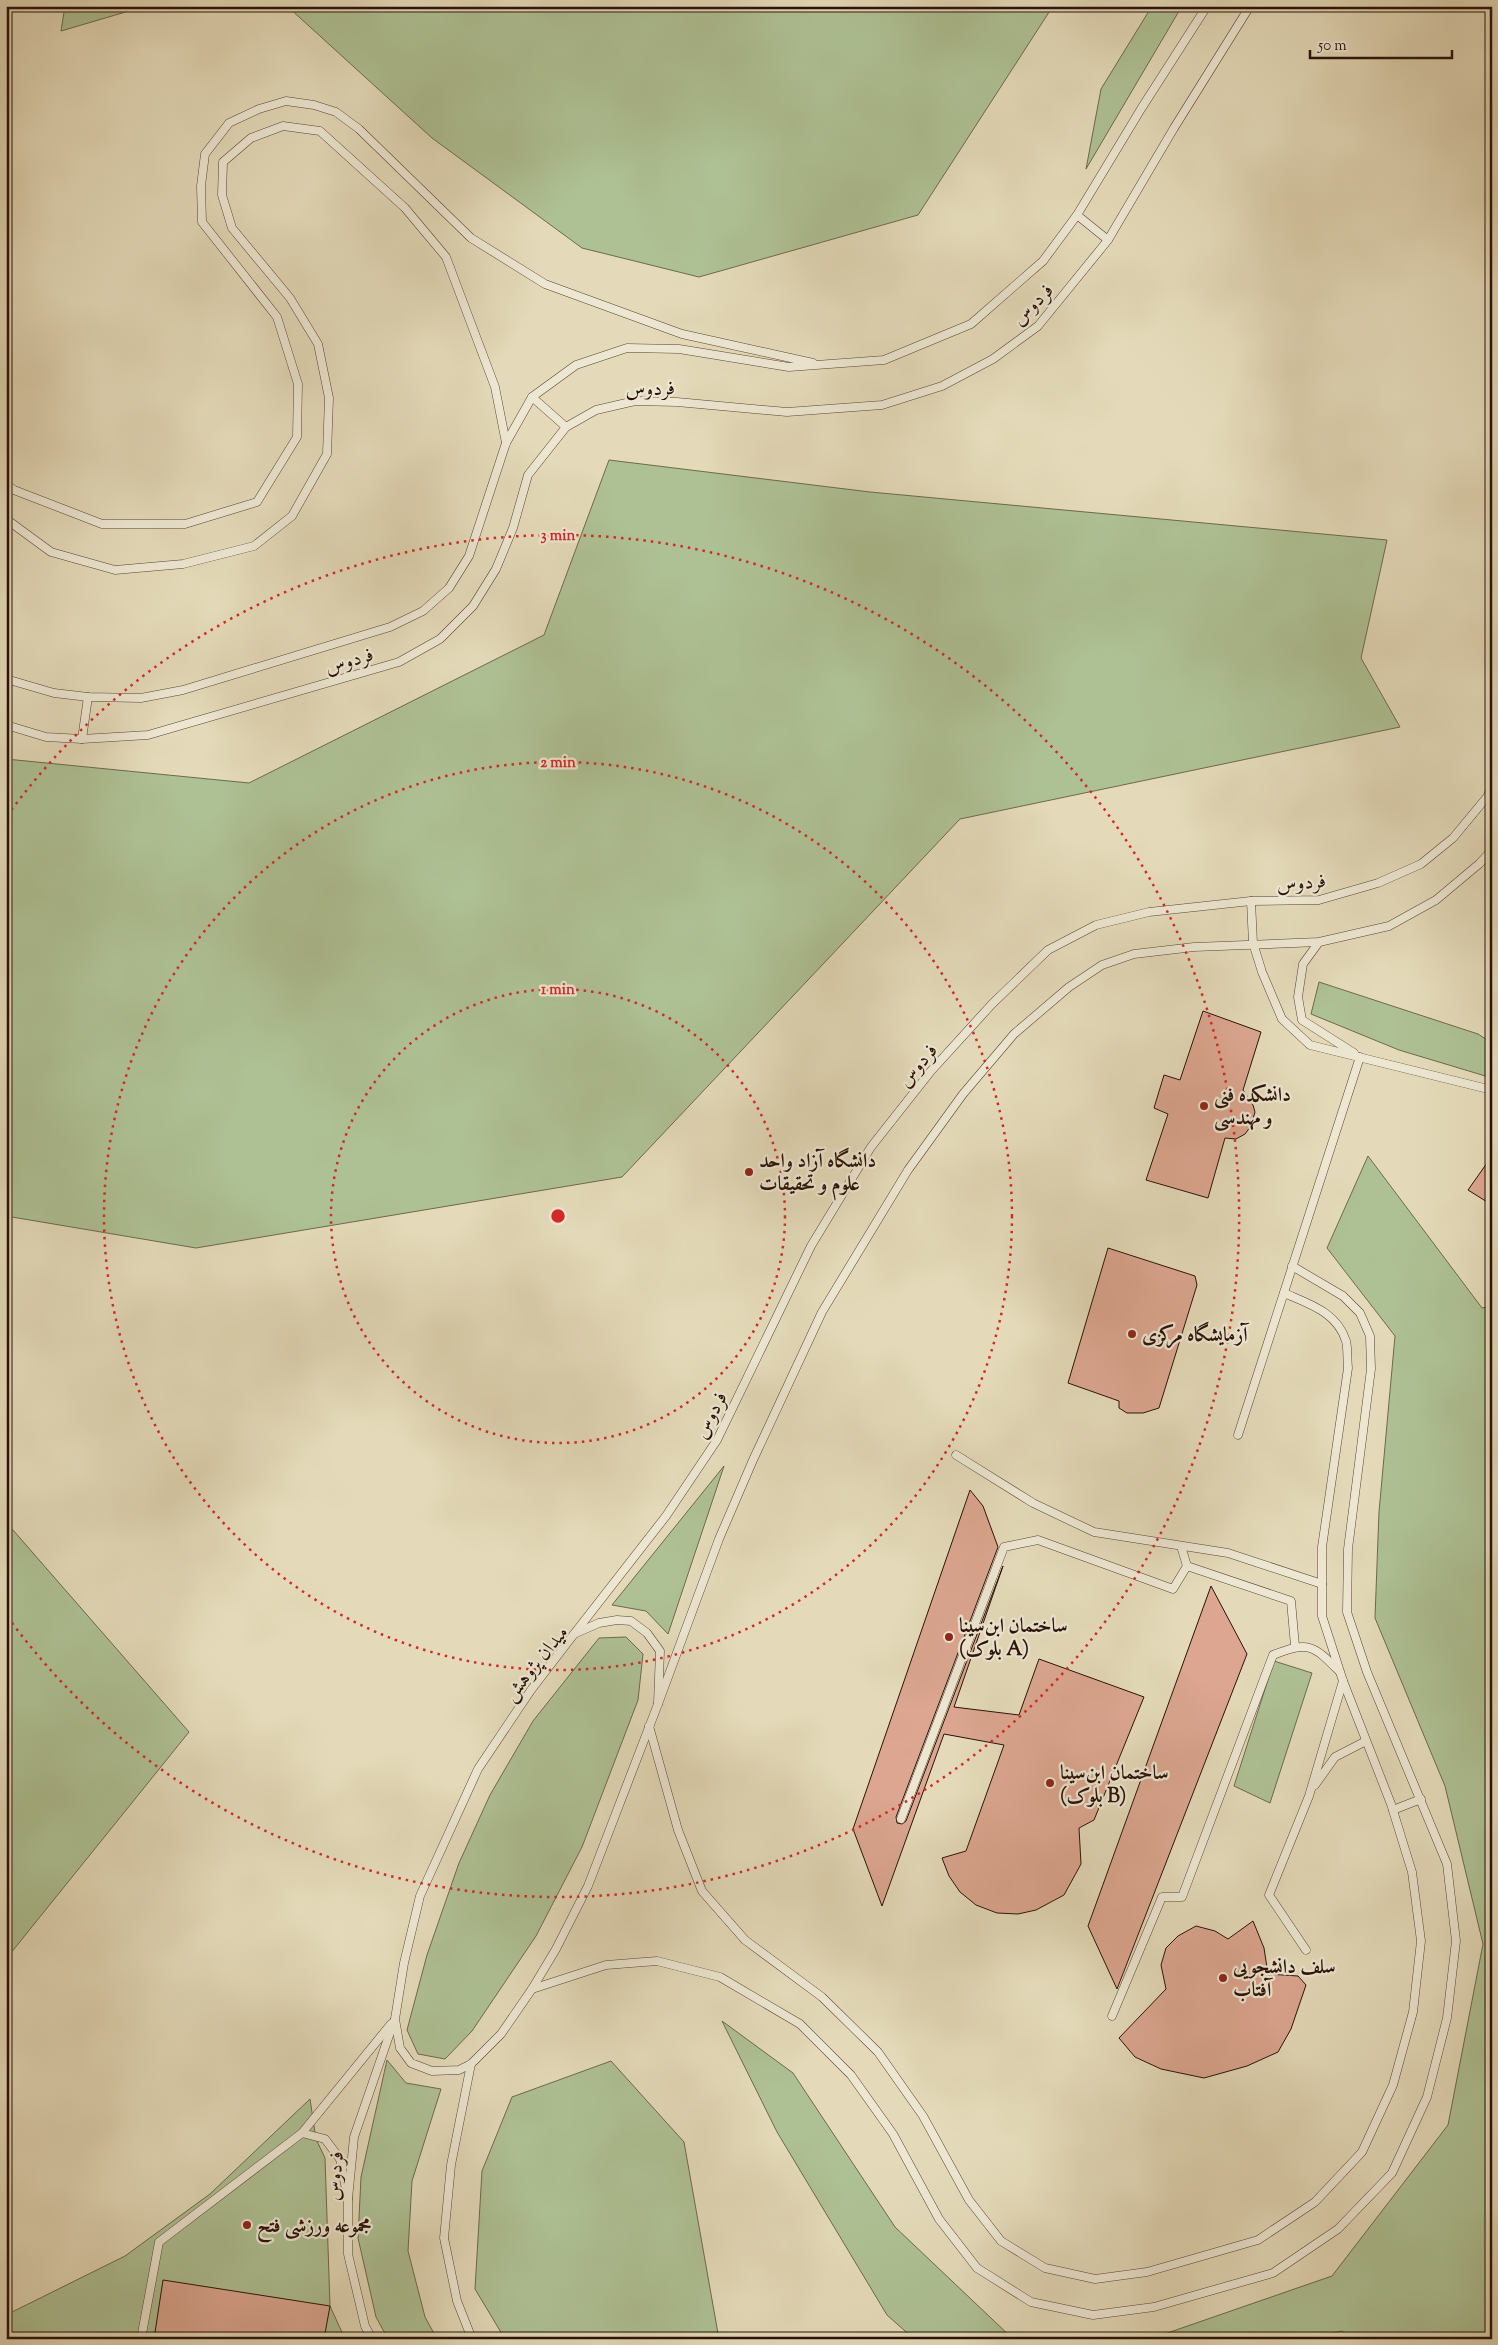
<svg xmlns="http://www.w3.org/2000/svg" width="1498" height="2345" font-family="'Sorts Mill Goudy',Amiri,serif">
<rect width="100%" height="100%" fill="#e4dab9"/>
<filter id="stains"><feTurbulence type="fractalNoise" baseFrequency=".004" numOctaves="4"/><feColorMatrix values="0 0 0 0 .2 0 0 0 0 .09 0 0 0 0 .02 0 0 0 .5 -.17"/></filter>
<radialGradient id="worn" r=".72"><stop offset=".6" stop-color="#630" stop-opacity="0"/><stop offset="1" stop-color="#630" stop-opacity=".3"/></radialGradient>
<g fill="#aec194" stroke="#6c694e">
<polygon points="65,6 146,6 61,31"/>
<polygon points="287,6 1053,6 918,215 699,277 582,248 432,138"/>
<polygon points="1152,6 1182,6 1086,169 1101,89"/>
<polygon points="609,460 870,492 1387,540 1361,658 1400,727 960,819 622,1177 196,1248 6,1216 6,759 249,783 544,635"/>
<polygon points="1319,982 1478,1034 1492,1043 1492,1078 1399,1050 1311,1014"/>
<polygon points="1368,1156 1482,1308 1492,1306 1492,2339 1352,2339 1342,2331 1308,2339 914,2339 887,2315 777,2132 722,2021 793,2073 895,2227 1011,2337 1150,2339 1332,2276 1448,2125 1483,1944 1445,1786 1375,1618 1379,1512 1395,1336 1327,1248"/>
<polygon points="724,1466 668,1634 646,1611 612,1605"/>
<polygon points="6,1522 189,1732 6,1959"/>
<polygon points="626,1637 643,1654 638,1700 582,1847 536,1936 472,2031 445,2059 418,2054 407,2030 427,1955 459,1863 490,1795 533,1721 599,1638"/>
<polygon points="1274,1661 1312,1673 1270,1803 1234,1786"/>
<polygon points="387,2060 406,2083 441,2089 412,2181 408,2251 425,2317 437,2339 388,2339 376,2317 358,2238 361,2177"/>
<polygon points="611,2061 684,2142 719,2339 505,2339 475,2289 482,2171 512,2097"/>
<polygon points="310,2099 316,2139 325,2158 330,2306 345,2339 6,2339 6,2315 125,2256 210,2194"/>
</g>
<g fill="#dca690" stroke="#291108">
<polygon points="1203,1011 1261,1032 1243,1090 1253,1105 1255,1112 1251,1126 1245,1134 1236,1139 1225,1138 1208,1198 1146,1180 1168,1114 1154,1108 1164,1075 1180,1080"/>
<polygon points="1492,1156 1492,1205 1468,1190"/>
<polygon points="1108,1248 1195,1276 1197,1285 1159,1408 1143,1413 1127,1413 1119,1408 1119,1401 1068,1383"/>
<polygon points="970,1490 983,1506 998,1547 896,1817 897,1823 902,1824 906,1821 1003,1566 954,1707 1019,1715 1039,1659 1144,1697 1094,1820 1079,1828 1081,1864 1064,1895 1036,1910 1018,1914 997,1913 976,1905 960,1892 949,1876 942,1858 966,1851 1004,1745 944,1734 882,1906 853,1829"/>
<polygon points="1211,1586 1247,1654 1117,1989 1088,1926"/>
<polygon points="1253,1921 1264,1948 1268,1974 1298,1976 1306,1985 1291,2029 1278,2052 1247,2066 1204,2078 1161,2069 1135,2057 1119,2038 1166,1989 1161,1965 1166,1948 1178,1936 1196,1926 1215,1931 1228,1939"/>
<polygon points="163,2280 330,2306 324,2339 154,2339"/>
</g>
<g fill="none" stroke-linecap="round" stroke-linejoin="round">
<g stroke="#584334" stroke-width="9">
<g id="lane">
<polyline points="1077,215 1108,240"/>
<polyline points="532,397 566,427"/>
<polyline points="6,484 14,490 102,524 185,524 257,502 297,437 298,384 277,317 202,222 201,186 205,154 229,123 259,109 286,101 314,105 336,112 359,129 471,238 545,284 682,334 813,363"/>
<polyline points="6,519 51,552 115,570 183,564 254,546 292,516 327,454 329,398 318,344 290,298 232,228 222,195 223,162 251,138 283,126 320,131 405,208 446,257 495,387 506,443"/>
<polyline points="6,679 54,693 88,697 141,698 183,690 390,627 423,611 449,588 469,556 506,443 532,397 576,365 627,348 679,349 789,367 884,360 971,324 1043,261 1077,215 1141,109 1207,6"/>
<polyline points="6,725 46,737 82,739 148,735 399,662 440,639 473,606 496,569 513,528 528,475 566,427 596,410 635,401 677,402 787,412 882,405 942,386 993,359 1038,326 1108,240 1174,128 1250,6"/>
<polyline points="82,739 88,697"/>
<polyline points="1251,901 1253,943 1262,972 1282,1019 1310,1045 1492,1090"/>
<polyline points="1319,942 1303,964 1298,997 1302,1020 1354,1053"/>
<polyline points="1238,1435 1360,1057"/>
<polyline points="956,1455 1033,1503 1094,1532 1228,1553 1322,1584"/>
<polyline points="1181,1546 1187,1566"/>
<polygon points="617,1620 631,1621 647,1633 660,1651 658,1704 588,1886 556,1949 532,1989 501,2034 471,2064 459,2070 432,2071 411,2063 400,2048 395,2019 404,1963 420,1896 478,1769 531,1690 574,1634 599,1623"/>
<polyline points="574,1634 666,1516 717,1440 811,1246 871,1147 931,1071 992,1004 1048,950 1096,925 1149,912 1251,901 1319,900 1378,883 1421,864 1453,838 1487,797 1492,788"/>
<polyline points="658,1704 719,1539 753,1460 822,1312 908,1170 963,1094 1014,1034 1069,987 1102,965 1134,954 1194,947 1319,942 1389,926 1436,900 1479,864 1492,850"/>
<path d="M649,1726L678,1830L702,1891L745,1940L822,1997L878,2052L923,2116L969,2200L1001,2241L1045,2268L1095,2279L1147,2272L1258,2240L1315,2202L1362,2152L1393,2085L1413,2012L1421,1941L1412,1872L1391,1804L1343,1681L1322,1616V1547L1348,1368C1347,1359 1348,1349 1346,1341C1337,1312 1309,1304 1284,1293"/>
<polyline points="1315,1785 1335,1757 1366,1741"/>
<polyline points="1393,1810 1421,1799"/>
<polyline points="901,1819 1004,1547 1038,1540 1173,1589 1187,1566 1291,1601 1295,1646"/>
<polyline points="1306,1950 1269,1895 1309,1796 1343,1681"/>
<polyline points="532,1989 606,1965 657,1961 720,1977 800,2024 851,2075 893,2134 939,2219 977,2268 1031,2302 1093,2315 1154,2307 1273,2273 1338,2229 1392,2173 1427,2097 1447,2018 1456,1941 1447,1864 1367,1672 1347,1612 1348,1549 1371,1369 1370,1336 1360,1313 1343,1296 1292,1266"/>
<path d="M1112,2016L1162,1897H1182L1273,1655C1309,1641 1313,1645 1339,1671"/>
<polyline points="471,2064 451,2165 444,2238 457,2301 472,2339"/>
<polyline points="302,2133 391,2024"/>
<polyline points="141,2339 159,2242 302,2133 325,2139 340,2159 348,2199"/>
<polyline points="372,2339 365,2326 348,2254 348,2199 354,2137 394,2021"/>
</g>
</g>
<use href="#lane" stroke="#ede7d2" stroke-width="8"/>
</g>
<g fill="none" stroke="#d62828" stroke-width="2.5" stroke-dasharray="2.5 5">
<circle cx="558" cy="1216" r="227"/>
<circle cx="558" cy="1216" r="454"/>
<path d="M7 816A681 681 0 1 1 7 1616"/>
</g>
<g fill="#8f2418" stroke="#ede7d2" stroke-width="2">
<circle cx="1204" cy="1106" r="5"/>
<circle cx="749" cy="1172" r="5"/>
<circle cx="1132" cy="1334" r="5"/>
<circle cx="949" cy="1637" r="5"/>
<circle cx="1050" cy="1783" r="5"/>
<circle cx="1223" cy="1978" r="5"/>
<circle cx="247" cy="2225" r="5"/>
</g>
<g text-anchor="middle" stroke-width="4.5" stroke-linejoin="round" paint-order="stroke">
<g font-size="20" fill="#291108" stroke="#ede7d2">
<text transform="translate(1032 304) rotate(-45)" y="7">فردوس</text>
<text transform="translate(650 388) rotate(-2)" y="7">فردوس</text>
<text transform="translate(349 660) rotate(-17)" y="7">فردوس</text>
<text transform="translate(1301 882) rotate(-5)" y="7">فردوس</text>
<text transform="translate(917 1065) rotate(-50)" y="7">فردوس</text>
<text transform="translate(710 1415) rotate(-63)" y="7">فردوس</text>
<text transform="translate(535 1663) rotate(-51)" y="7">میدان پژوهش</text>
<text transform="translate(334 2176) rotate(-85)" y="7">فردوس</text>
</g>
<g font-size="20" font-weight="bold" fill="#291108" stroke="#ede7d2" text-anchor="start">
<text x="1214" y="1101">دانشکده فنی<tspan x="1214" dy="23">و مهندسی</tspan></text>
<text x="759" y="1167">دانشگاه آزاد واحد<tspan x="759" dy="23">علوم و تحقیقات</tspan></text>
<text x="1142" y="1341">آزمایشگاه مرکزی</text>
<text x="959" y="1632">ساختمان ابن‌سینا<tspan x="959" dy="23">(بلوک A)</tspan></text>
<text x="1060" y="1779">ساختمان ابن‌سینا<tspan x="1060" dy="23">(بلوک B)</tspan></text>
<text x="1233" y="1973">سلف دانشجویی<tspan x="1233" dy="23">آفتاب</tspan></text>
<text x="257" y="2232">مجموعه ورزشی فتح</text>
</g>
</g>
<circle cx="558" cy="1216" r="8" fill="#d62828" stroke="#ede7d2" stroke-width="2.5"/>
<g font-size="15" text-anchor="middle" font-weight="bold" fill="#d62828" stroke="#ede7d2" stroke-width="4.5" stroke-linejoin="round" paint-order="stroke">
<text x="558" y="540">3 min</text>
<text x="558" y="767">2 min</text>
<text x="558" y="994">1 min</text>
</g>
<rect width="1498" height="2345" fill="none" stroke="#e4dab9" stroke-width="25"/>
<rect x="8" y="8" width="1483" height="2330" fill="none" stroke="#291108" stroke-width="2.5"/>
<rect x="12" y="12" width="1473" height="2320" fill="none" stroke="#291108"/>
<path d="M1310 50v8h142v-8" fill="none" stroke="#291108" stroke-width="2.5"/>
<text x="1318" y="50" font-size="15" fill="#291108" stroke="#ede7d2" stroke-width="4" paint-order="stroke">50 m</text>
<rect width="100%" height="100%" filter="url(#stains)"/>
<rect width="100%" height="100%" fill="url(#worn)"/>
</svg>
